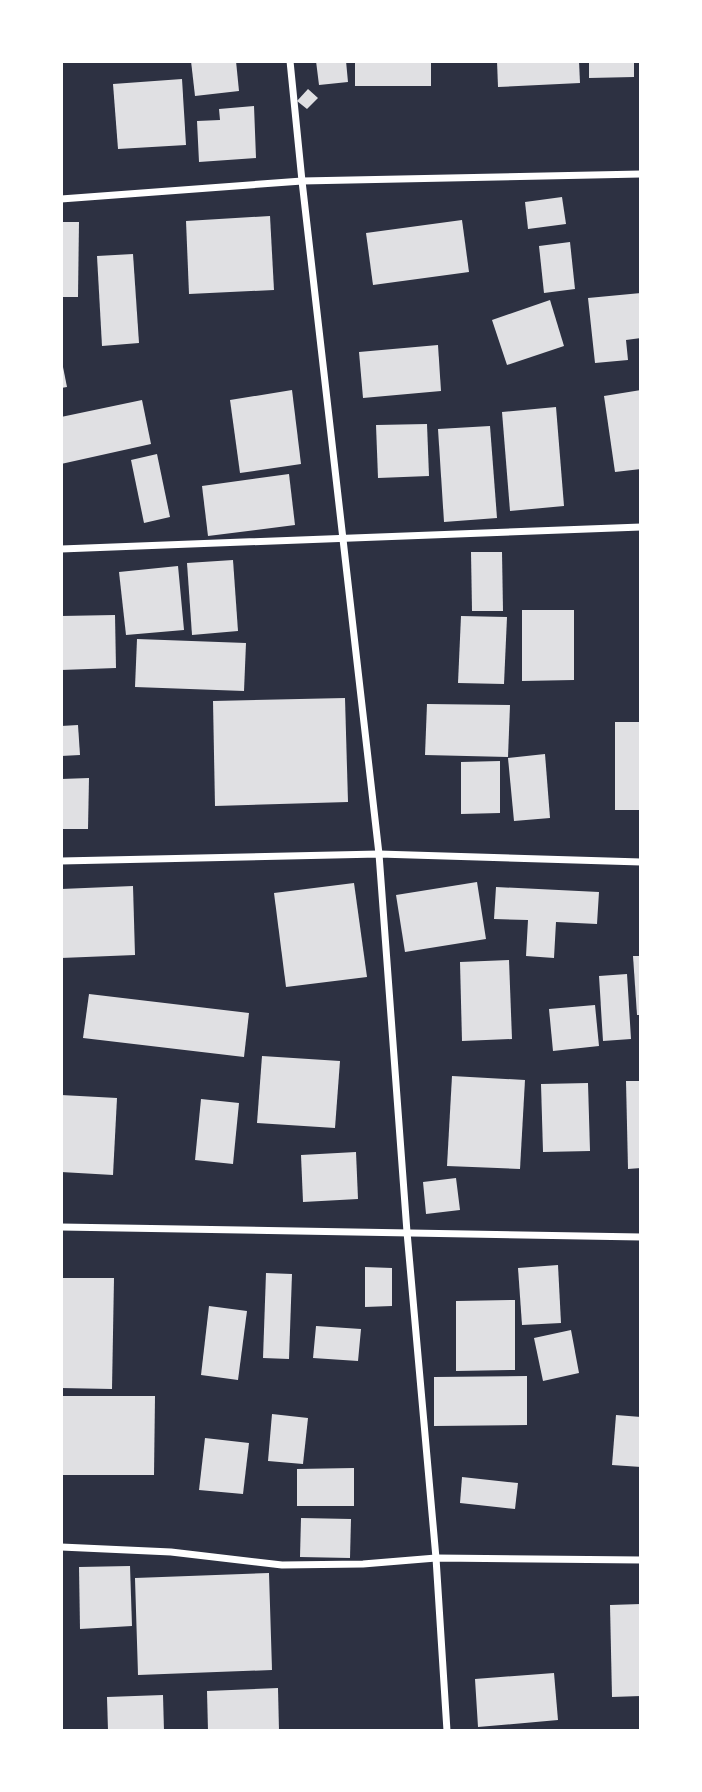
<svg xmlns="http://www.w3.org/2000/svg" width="702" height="1792" font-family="'Exo 2',sans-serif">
<rect width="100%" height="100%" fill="#2d3142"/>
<g fill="#e0e0e3">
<polygon points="191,61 236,61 239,91 195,96"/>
<polygon points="316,61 346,61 348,82 319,85"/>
<rect x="355" y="61" width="76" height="25"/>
<polygon points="497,61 579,61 580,83 498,87"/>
<polygon points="589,61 634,61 634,77 589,78"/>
<polygon points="182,79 186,145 118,149 113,84"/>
<polygon points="308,89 318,98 307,109 297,101"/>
<polygon points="254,106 256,158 199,162 197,121 220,120 219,109"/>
<polygon points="562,197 566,224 528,229 525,202"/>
<polygon points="270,216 274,290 189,294 186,221"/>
<polygon points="462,220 469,272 373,285 366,233"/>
<polygon points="61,222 79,222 78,297 61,297"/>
<polygon points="570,242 575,289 544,293 539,246"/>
<polygon points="133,254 139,343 102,346 97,256"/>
<polygon points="641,293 641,338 626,340 628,360 595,363 588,298"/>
<polygon points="550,300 564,346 507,365 492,320"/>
<polygon points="438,345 441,391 363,398 359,352"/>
<polygon points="61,357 67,387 61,388"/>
<polygon points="292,390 301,464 240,473 230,400"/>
<polygon points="641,390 641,469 615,472 604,396"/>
<polygon points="142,400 151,444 61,464 61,417"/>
<polygon points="556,407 564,506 510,511 502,412"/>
<polygon points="427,424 429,476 378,478 376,425"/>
<polygon points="490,426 497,518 444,522 438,429"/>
<polygon points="157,454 170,517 144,523 131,460"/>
<polygon points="289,474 295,525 208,536 202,486"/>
<polygon points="471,552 502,552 503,611 472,611"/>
<polygon points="233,560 238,631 192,635 187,563"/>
<polygon points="178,566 184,630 126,635 119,572"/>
<polygon points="522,610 574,610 574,680 522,681"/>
<polygon points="115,615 116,668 61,670 61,616"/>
<polygon points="461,616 507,617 504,684 458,683"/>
<polygon points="137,639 246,643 244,691 135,687"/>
<polygon points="345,698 348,802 215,806 213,701"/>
<polygon points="427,704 510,705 508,757 425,755"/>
<rect x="615" y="722" width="26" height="88"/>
<polygon points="78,725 80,755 61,756 61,726"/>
<polygon points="545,754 550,818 514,821 508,758"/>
<polygon points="500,761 500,813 461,814 461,762"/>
<polygon points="89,778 88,829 61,829 61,779"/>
<polygon points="477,882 486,939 405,952 396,895"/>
<polygon points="354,883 367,977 286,987 274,893"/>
<polygon points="133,886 135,955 61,958 61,889"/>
<polygon points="496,887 599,892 597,924 556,922 554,958 526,956 528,920 494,919"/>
<polygon points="633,956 641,956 641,1015 637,1015"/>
<polygon points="509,960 512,1039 462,1041 460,962"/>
<polygon points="627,974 631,1039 603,1041 599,976"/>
<polygon points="89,994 249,1013 244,1057 83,1038"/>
<polygon points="595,1005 599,1046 553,1051 549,1009"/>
<polygon points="262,1056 340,1061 335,1128 257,1123"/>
<polygon points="452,1076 525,1080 520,1169 447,1166"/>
<polygon points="626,1081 641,1081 641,1168 628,1169"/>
<polygon points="588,1083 590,1151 543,1152 541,1084"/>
<polygon points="61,1095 117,1098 113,1175 61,1172"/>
<polygon points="201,1099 239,1103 233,1164 195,1160"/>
<polygon points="356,1152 358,1199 303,1202 301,1155"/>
<polygon points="456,1178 460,1210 426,1214 423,1182"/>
<polygon points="558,1265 561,1323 522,1325 518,1268"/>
<polygon points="365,1267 392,1268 392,1306 365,1307"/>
<polygon points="266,1273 292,1274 289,1359 263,1358"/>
<polygon points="61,1278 114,1278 112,1389 61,1388"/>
<polygon points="515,1300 515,1370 456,1371 456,1301"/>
<polygon points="209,1306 247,1311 238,1380 201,1375"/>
<polygon points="316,1326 361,1329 358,1361 313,1358"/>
<polygon points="571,1330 579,1373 543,1381 534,1338"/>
<polygon points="527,1376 527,1425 434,1426 434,1377"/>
<polygon points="61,1396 155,1396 154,1475 61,1475"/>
<polygon points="272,1414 308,1418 303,1464 268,1461"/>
<polygon points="616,1415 641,1417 641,1467 612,1465"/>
<polygon points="205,1438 249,1443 243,1494 199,1490"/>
<polygon points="354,1468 354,1506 297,1506 297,1469"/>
<polygon points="462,1477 518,1483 515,1509 460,1503"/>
<polygon points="301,1518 351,1519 350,1558 300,1557"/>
<polygon points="130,1566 132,1626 80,1629 79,1567"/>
<polygon points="269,1573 272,1670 138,1675 135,1578"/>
<polygon points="641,1604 641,1696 612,1697 610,1605"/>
<polygon points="554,1673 558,1720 478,1727 475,1679"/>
<polygon points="278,1688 279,1731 208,1731 207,1691"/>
<polygon points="163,1695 164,1731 108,1731 107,1697"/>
</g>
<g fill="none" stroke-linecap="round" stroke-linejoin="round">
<g stroke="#fff" stroke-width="7">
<polyline points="290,61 302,181 379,854 407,1232 436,1558 447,1731"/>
<polyline points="61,199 302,181 641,174"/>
<polyline points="61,549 641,527"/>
<polyline points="61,861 379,854 641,862"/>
<polyline points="61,1227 641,1237"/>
<polyline points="61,1547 171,1552 282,1565 363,1564 436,1558 641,1560"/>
</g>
</g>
<rect width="702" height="1792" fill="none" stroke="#ffffff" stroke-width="126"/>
</svg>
